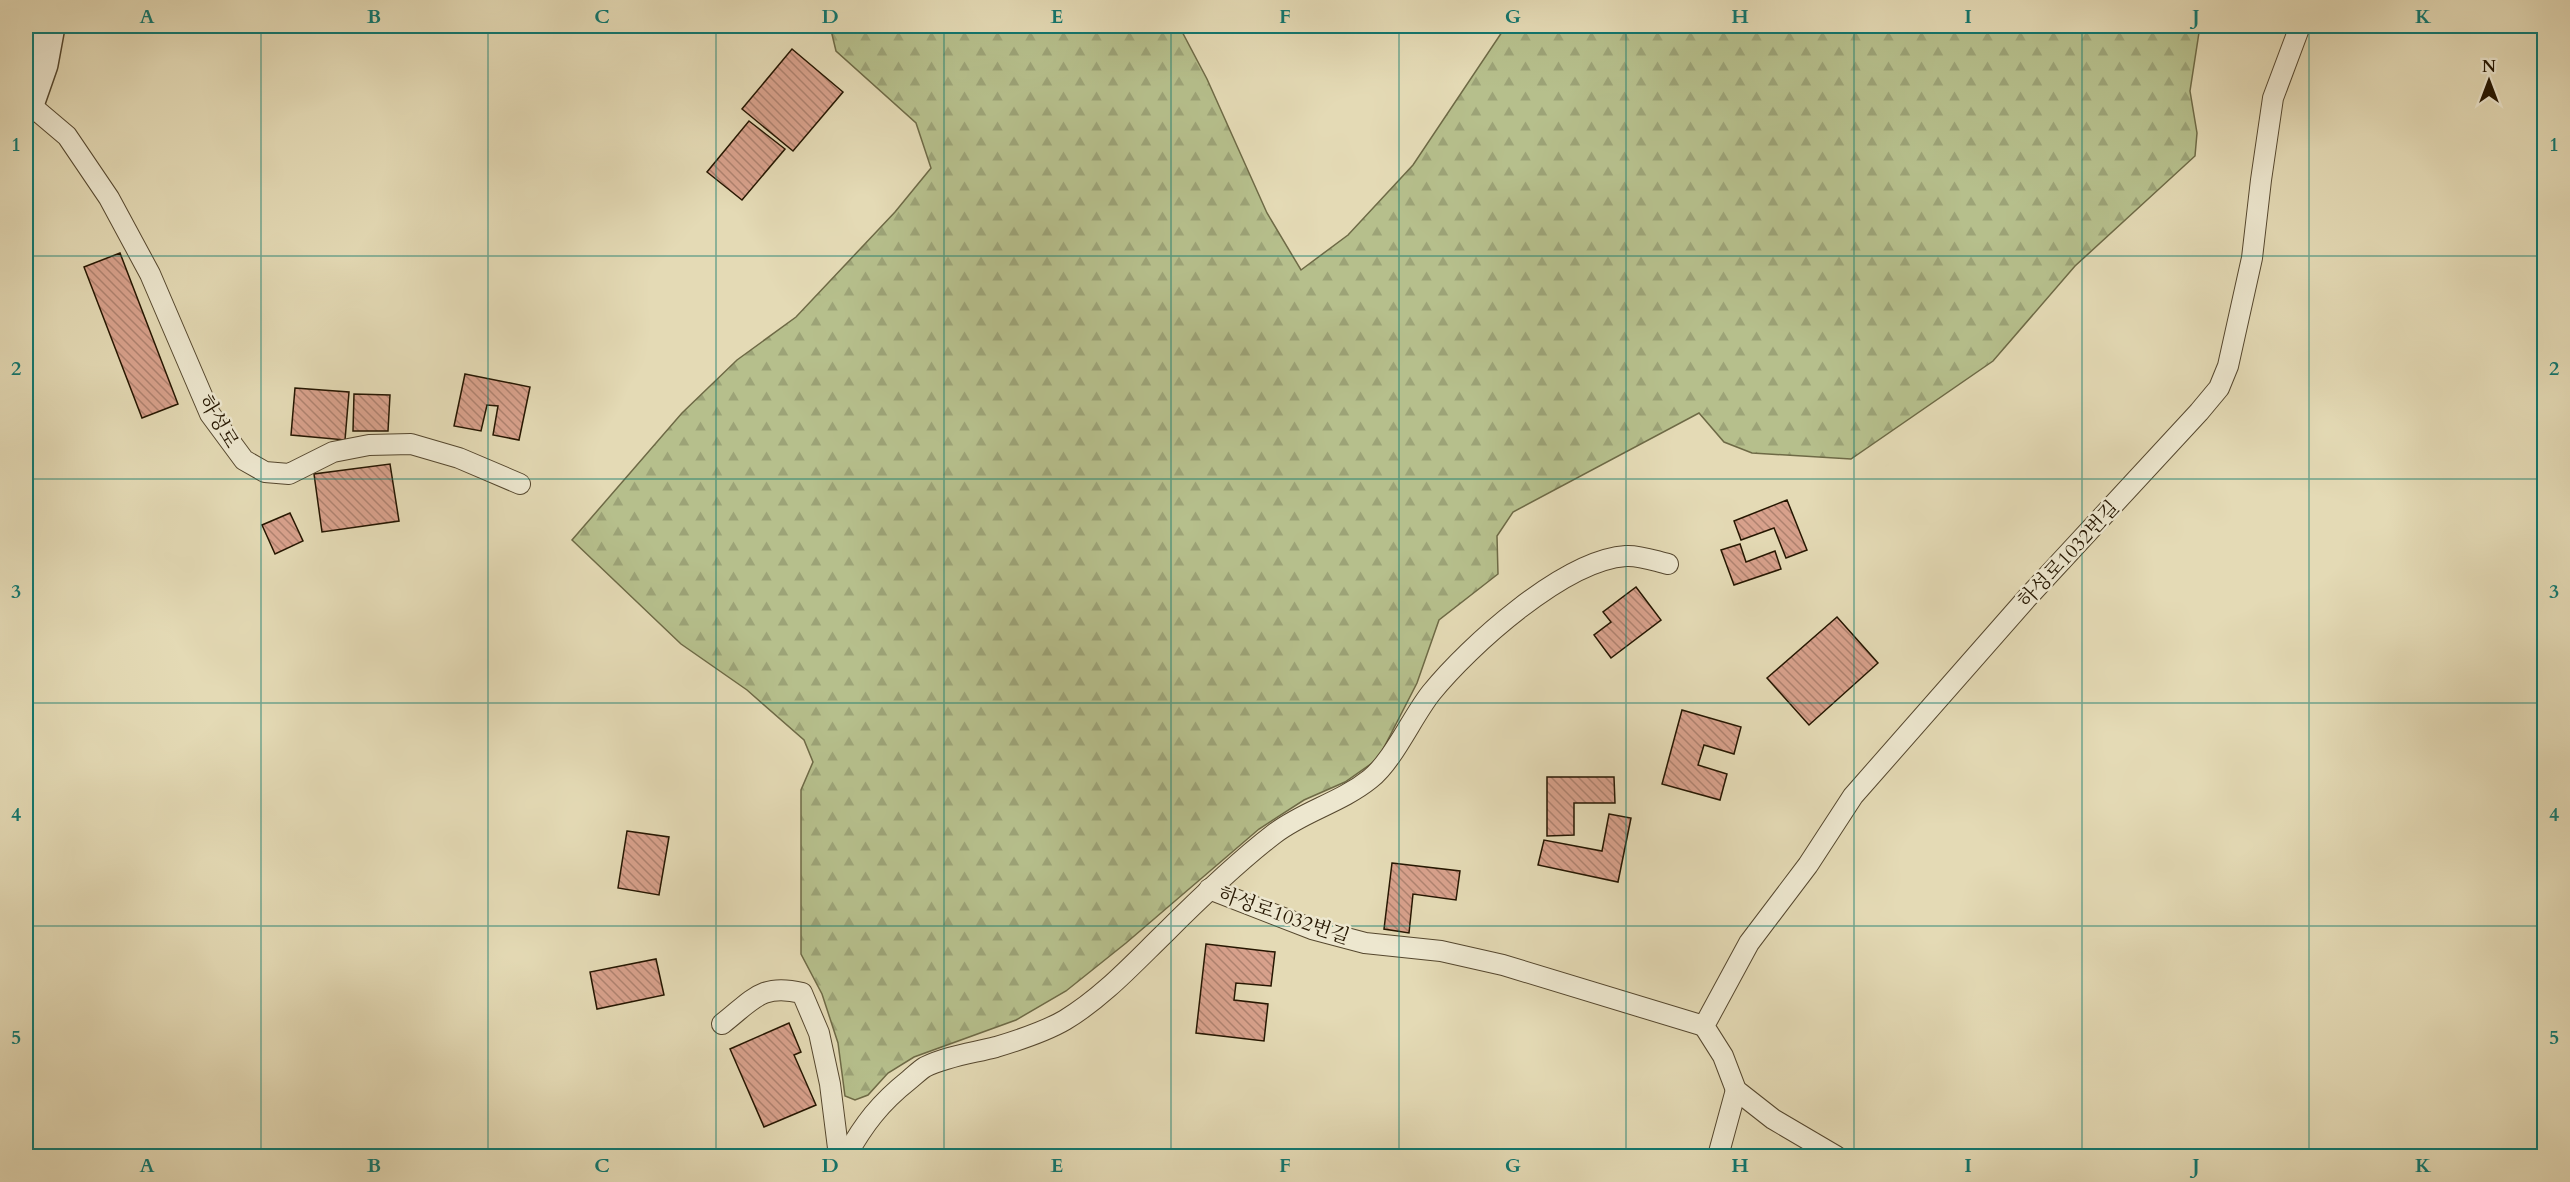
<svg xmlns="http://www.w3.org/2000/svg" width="2570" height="1182" font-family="Cardo,'Noto Serif KR',serif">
<defs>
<pattern id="forest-firs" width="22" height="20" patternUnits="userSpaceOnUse" patternTransform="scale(1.5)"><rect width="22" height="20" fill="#b6bf8c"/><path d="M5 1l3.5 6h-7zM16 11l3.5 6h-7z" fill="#9ca377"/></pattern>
<pattern id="building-back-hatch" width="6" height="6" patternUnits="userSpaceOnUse" patternTransform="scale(1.5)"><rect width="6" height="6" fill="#d8a18c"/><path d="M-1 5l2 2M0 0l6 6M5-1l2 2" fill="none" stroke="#af8270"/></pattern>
</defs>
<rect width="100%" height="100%" fill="#e4dab5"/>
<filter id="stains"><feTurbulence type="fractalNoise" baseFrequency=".00333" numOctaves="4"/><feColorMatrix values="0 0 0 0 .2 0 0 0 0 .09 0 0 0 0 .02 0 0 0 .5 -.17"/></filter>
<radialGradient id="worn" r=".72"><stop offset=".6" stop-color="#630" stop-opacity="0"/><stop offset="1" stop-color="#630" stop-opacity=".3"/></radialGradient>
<polygon fill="url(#forest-firs)" stroke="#6e6a46" stroke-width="1.5" points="830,26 1179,26 1207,79 1267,213 1301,270 1348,235 1413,165 1506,26 2200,26 2190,91 2197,133 2195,156 2075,266 1993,361 1851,459 1752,453 1724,442 1699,413 1513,512 1497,536 1498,574 1439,620 1417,683 1378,759 1345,782 1304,800 1259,829 1126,943 1066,991 1016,1020 914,1057 888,1073 868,1095 855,1100 845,1096 838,1043 822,994 801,954 801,790 813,762 804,740 747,690 681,644 572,540 682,413 737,360 796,317 895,212 931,168 916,123 836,51"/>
<g fill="url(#building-back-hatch)" stroke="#251601" stroke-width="1.5">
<polygon points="792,49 843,92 793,151 742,109"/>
<polygon points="749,121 785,149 742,200 707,172"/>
<polygon points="120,253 178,404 142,418 84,267"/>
<polygon points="465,374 530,387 519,440 493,435 498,406 487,405 481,431 454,426"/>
<polygon points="295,388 349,392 345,440 291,435"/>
<polygon points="354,394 390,395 388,431 353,431"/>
<polygon points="390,464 399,521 322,532 314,474"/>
<polygon points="1787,500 1807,550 1786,558 1774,528 1741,540 1734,521"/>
<polygon points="290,513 303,541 275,554 262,525"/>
<polygon points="1740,544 1746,562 1775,551 1781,569 1734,585 1721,550"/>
<polygon points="1636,587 1661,620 1611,658 1594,635 1611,622 1603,612"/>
<polygon points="1837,617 1878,663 1809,725 1767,678"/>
<polygon points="1682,710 1741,727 1734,754 1704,745 1698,765 1727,774 1720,800 1662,784"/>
<polygon points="1547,777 1614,777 1615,803 1574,803 1574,835 1547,836"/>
<polygon points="1609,814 1631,818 1618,882 1538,865 1544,840 1602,851"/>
<polygon points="627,831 669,837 659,895 618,888"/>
<polygon points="1392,863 1460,871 1456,900 1413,894 1409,933 1384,929"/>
<polygon points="1206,944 1275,952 1271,986 1236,983 1234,1000 1268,1004 1264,1041 1196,1033"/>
<polygon points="656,959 664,995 597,1009 590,972"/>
<polygon points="789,1023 801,1052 794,1055 816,1105 764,1127 730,1049"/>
</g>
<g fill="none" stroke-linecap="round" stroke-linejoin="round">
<g stroke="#55472e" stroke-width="22">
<g id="lane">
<polyline points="28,103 67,136 109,198 150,274 210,414 244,460 265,472 289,474 333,452 369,445 411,444 459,458 520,484"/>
<polyline points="1209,889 1312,929 1365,943 1441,951 1503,965 1704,1026"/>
<path d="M722,1024C753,1000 761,983 802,993L819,1033L830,1084L839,1156"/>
<path d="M846,1156C864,1124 880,1103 909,1080C914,1076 920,1070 925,1067C947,1056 973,1053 996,1047C1016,1041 1048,1030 1065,1020C1103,997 1133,964 1165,933C1200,898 1235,864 1274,834C1304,811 1340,803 1370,779C1393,761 1412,717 1431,693C1469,646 1564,560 1626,556C1639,555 1655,561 1668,564"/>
<polyline points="1718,1156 1736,1090"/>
<polyline points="1836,1156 1773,1119 1736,1090 1723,1056 1704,1026 1749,943 1808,865 1853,796 2027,598 2199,412 2219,388 2228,366 2252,258 2261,180 2273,98 2300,26"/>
</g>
</g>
<g stroke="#55472e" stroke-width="36">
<polyline id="street" points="26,107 41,64 48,26"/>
</g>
<use href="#lane" stroke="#ede7cf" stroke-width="20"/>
<use href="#street" stroke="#ede7cf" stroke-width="33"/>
</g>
<path fill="none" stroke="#0f766e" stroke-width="1.5" stroke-opacity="0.55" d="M261,26V1156M488,26V1156M716,26V1156M944,26V1156M1171,26V1156M1399,26V1156M1626,26V1156M1854,26V1156M2082,26V1156M2309,26V1156M26,256H2544M26,479H2544M26,703H2544M26,926H2544"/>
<g text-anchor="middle" stroke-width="5" stroke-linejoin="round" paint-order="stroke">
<g font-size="20" fill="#251601" stroke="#ede7cf">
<text transform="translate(219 421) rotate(59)" y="7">하성로</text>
<text transform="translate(2068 554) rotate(-47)" y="7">하성로1032번길</text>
<text transform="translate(1284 915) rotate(19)" y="7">하성로1032번길</text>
</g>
</g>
<rect width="2570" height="1182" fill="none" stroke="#e4dab5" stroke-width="66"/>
<g transform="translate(2489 81)" stroke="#ede7cf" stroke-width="4.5" paint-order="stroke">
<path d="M0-4.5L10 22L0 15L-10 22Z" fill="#251601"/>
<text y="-9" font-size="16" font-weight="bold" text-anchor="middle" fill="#251601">N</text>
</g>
<rect x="33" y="33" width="2504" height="1116" fill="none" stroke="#0f766e" stroke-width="2"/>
<g font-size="20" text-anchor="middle" font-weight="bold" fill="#0f766e">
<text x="147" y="23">A</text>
<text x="374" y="23">B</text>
<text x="602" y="23">C</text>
<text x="830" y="23">D</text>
<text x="1057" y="23">E</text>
<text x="1285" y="23">F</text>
<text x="1513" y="23">G</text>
<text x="1740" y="23">H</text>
<text x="1968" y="23">I</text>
<text x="2196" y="23">J</text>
<text x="2423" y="23">K</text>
<text x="16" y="151">1</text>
<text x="2554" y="151">1</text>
<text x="16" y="375">2</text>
<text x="2554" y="375">2</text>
<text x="16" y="598">3</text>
<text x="2554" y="598">3</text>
<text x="16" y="821">4</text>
<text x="2554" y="821">4</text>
<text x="16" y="1044">5</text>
<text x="2554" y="1044">5</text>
<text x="147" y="1172">A</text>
<text x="374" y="1172">B</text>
<text x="602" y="1172">C</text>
<text x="830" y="1172">D</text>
<text x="1057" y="1172">E</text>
<text x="1285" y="1172">F</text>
<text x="1513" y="1172">G</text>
<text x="1740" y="1172">H</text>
<text x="1968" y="1172">I</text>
<text x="2196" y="1172">J</text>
<text x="2423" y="1172">K</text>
</g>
<rect width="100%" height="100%" filter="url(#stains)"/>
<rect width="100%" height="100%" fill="url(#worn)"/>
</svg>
